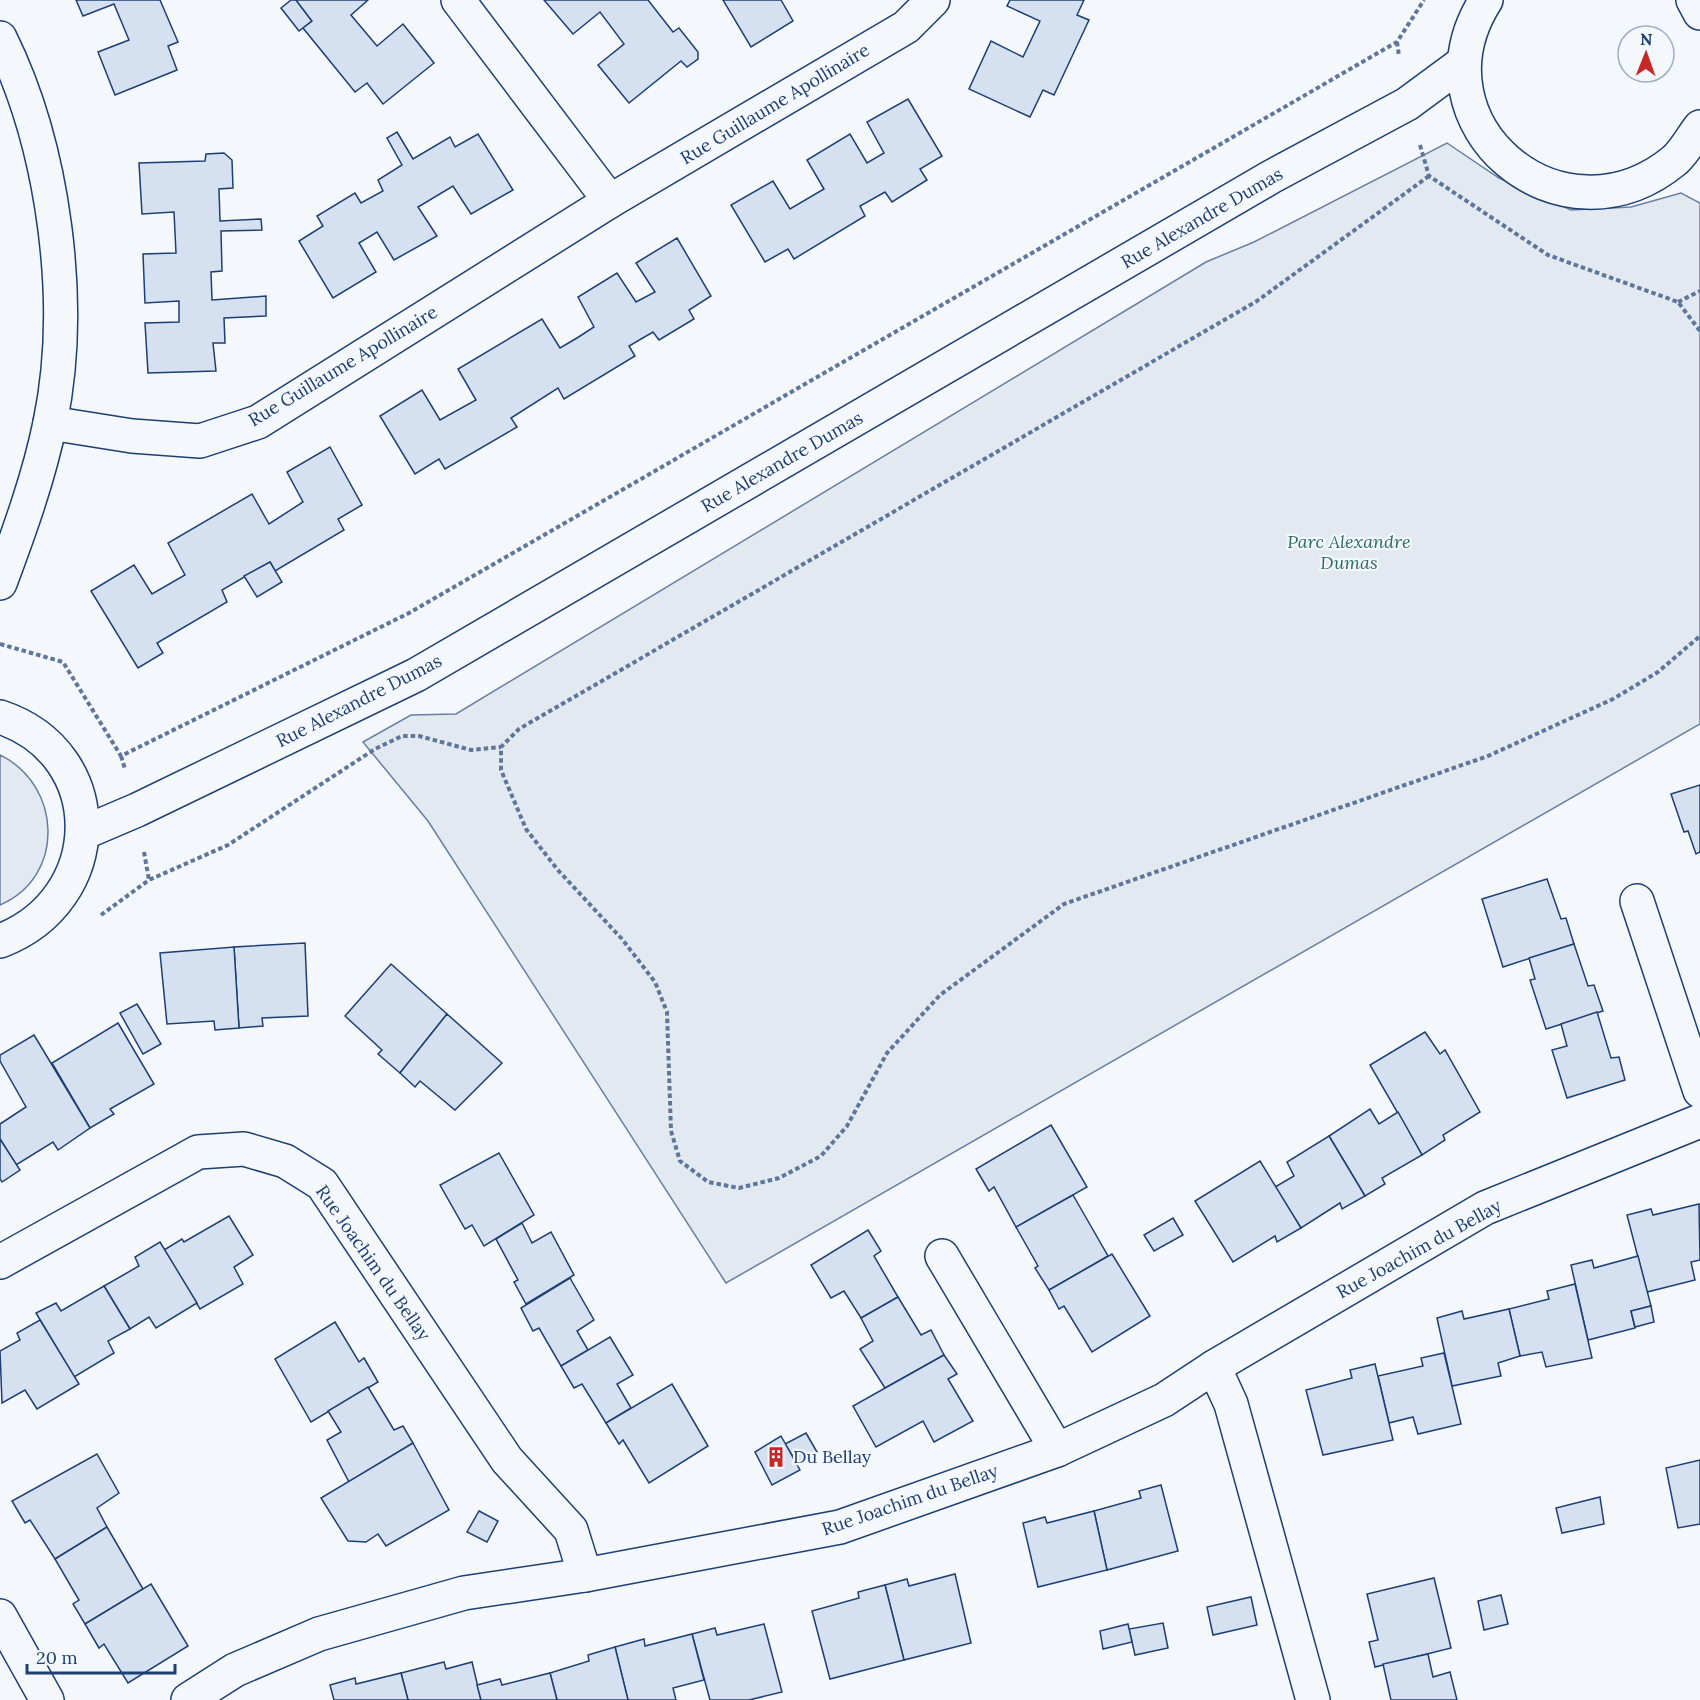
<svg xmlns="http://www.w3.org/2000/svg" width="1700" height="1700" font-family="Lora,serif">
<rect width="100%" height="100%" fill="#f4f7fb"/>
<g fill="#e3e9f0" stroke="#687fa3" stroke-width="1.5">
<polygon points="1447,143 1499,178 1571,210 1631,207 1681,193 1700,203 1700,724 726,1283 428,821 363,742 411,715 456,714 1206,262 1254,242"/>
<path d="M0,755C62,785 66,877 0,905Z"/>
</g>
<g fill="#d5e0f0" stroke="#1d3f73" stroke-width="1.5">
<polygon points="76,0 160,0 178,42 168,46 177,70 115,95 98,52 129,40 114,4 83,16"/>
<polygon points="291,0 296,0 312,21 299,31 281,8"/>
<polygon points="296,0 368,0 351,15 377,46 403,24 434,63 383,104 367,83 355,92 303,28 312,21"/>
<polygon points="544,0 648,0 673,32 679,28 698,52 698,59 687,67 681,61 629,103 598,65 624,44 600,12 573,34"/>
<polygon points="723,0 781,0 793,21 751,47"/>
<polygon points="1010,0 1084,0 1077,15 1089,20 1054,95 1043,90 1030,117 969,89 991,41 1023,57 1040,21 1007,6"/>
<polygon points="908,99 942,156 920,169 927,180 892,202 885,192 860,206 865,216 794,259 788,249 765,262 731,205 773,181 790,209 824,189 807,160 850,134 867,163 884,153 867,122"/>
<polygon points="397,132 413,159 450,137 455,147 478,134 513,190 471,214 453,186 418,207 437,236 394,260 377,232 359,243 376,272 333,298 299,241 323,226 317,216 355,193 361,203 383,191 378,180 402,165 387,138"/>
<polygon points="224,153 232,160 233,188 219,189 220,221 261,219 262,230 221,231 222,271 211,272 212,300 266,296 266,316 224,318 225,343 213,343 216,371 148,373 145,323 179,322 179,301 145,303 143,254 176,253 174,212 142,214 139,163 205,161 206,154"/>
<polygon points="677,238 711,296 689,310 694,319 659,340 653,332 629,346 635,356 564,399 558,388 511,418 517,427 445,469 439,459 415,474 380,416 422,390 440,420 476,400 458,369 542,319 560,348 577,338 594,327 578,297 617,273 636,302 655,292 636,263"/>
<polygon points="330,447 362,505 338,519 344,530 275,571 270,562 222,590 227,602 157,643 163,653 138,668 91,591 134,565 152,594 185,575 168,543 252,494 269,524 303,502 287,472"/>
<polygon points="270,562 282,582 257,597 244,576"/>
<polygon points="1700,785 1700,852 1696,854 1688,831 1684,832 1671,794"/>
<polygon points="1547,879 1561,919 1566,918 1574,944 1503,967 1482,899"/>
<polygon points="305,943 308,1016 262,1018 263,1026 239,1028 234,947"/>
<polygon points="1574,944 1588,986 1594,985 1603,1011 1546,1029 1530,980 1535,979 1529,958"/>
<polygon points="234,947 239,1028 215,1030 214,1021 167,1024 160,953"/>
<polygon points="391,964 447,1014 400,1073 378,1054 382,1050 345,1016"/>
<polygon points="137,1004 161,1044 143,1054 120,1013"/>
<polygon points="1597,1012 1611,1058 1619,1057 1625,1080 1567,1098 1552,1050 1567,1046 1561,1024"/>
<polygon points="447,1014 502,1063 455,1110 420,1081 415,1087 400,1073"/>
<polygon points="118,1023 154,1084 110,1109 114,1114 90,1128 52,1063"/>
<polygon points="1425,1032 1440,1054 1445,1050 1480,1112 1443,1135 1445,1140 1422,1155 1370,1065"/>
<polygon points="34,1035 90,1128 58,1150 53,1142 16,1165 0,1139 0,1124 26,1107 0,1061 0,1055"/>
<polygon points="1370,1109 1379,1124 1398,1112 1422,1155 1382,1178 1385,1184 1365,1196 1329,1136"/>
<polygon points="1051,1125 1087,1187 1016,1227 994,1187 989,1191 976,1169"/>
<polygon points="1329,1136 1365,1196 1342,1209 1340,1203 1301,1228 1275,1187 1294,1176 1287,1162"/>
<polygon points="0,1139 20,1170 2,1182 0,1179"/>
<polygon points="499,1153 534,1215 484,1246 472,1225 465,1229 440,1185"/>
<polygon points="1260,1161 1301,1228 1277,1242 1275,1236 1233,1262 1195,1201"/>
<polygon points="1073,1195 1108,1256 1049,1290 1035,1268 1038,1266 1016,1227"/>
<polygon points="1699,1204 1700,1260 1691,1262 1695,1280 1647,1292 1627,1215 1651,1209 1653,1215"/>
<polygon points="229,1216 253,1255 234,1267 243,1284 200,1309 164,1250 182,1239 184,1242"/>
<polygon points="1173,1218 1183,1235 1154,1251 1144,1235"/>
<polygon points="522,1223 532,1243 551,1232 574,1275 526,1304 514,1282 518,1280 496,1239"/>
<polygon points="868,1230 881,1251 874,1256 898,1297 861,1318 844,1291 831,1298 811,1265"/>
<polygon points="160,1242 197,1303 156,1328 149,1317 130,1329 104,1286 139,1266 135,1257"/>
<polygon points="1112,1254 1150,1316 1092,1352 1064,1306 1059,1309 1049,1290"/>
<polygon points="1638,1256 1651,1306 1631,1311 1635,1328 1588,1340 1571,1265 1592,1260 1594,1268"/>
<polygon points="570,1278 594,1320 577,1331 588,1350 561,1366 539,1328 533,1331 521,1308"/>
<polygon points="1575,1284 1592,1358 1546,1367 1542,1352 1520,1356 1509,1309 1549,1299 1547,1291"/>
<polygon points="104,1286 130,1329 108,1341 114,1353 74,1377 36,1313 56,1303 61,1311"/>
<polygon points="898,1297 921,1335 931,1330 944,1355 885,1388 860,1349 873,1341 861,1318"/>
<polygon points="1651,1306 1654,1322 1635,1327 1631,1311"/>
<polygon points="1509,1309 1520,1356 1498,1363 1501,1376 1452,1386 1437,1318 1462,1311 1464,1319"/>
<polygon points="40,1320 79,1384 37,1409 25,1390 2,1403 0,1351 20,1340 17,1333"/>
<polygon points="335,1322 359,1362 364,1358 378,1382 311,1422 275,1359"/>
<polygon points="610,1337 633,1375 617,1384 631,1408 606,1423 582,1384 574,1388 561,1366"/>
<polygon points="1444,1353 1461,1424 1418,1434 1413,1417 1389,1423 1378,1376 1423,1366 1421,1358"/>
<polygon points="944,1355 957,1374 948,1379 973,1421 934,1442 923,1421 876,1447 853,1406"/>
<polygon points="1375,1364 1393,1440 1323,1455 1306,1390 1352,1378 1350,1370"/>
<polygon points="672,1384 708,1446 649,1483 623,1440 619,1444 606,1423"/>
<polygon points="368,1387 394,1430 403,1426 413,1443 349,1482 327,1440 341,1432 328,1411"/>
<polygon points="806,1433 817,1452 797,1463 785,1444"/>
<polygon points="781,1436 800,1470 772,1485 755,1452"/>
<polygon points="413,1443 449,1510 386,1546 378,1534 366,1542 348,1541 321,1498"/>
<polygon points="97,1454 119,1493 97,1508 107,1527 55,1559 30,1520 25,1523 12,1501"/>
<polygon points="1700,1460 1700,1524 1678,1528 1666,1468"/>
<polygon points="1161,1485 1178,1551 1107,1570 1094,1511 1141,1498 1139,1491"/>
<polygon points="1600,1497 1604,1524 1562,1533 1556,1508"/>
<polygon points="479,1511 498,1521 487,1542 467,1532"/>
<polygon points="1094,1511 1107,1570 1038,1587 1023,1523 1045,1517 1047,1523"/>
<polygon points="107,1527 143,1589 85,1624 73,1604 79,1600 55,1559"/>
<polygon points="955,1574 971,1643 904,1660 885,1585 907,1579 909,1586"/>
<polygon points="1434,1578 1451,1648 1375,1667 1369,1642 1378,1640 1367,1594"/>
<polygon points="151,1584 188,1646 128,1683 104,1644 99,1648 85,1624"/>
<polygon points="885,1585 904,1660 830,1679 812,1611 859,1598 858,1592"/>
<polygon points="1501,1595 1508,1624 1484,1630 1478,1601"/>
<polygon points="1251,1597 1257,1625 1213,1635 1207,1607"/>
<polygon points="1163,1623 1168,1648 1135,1655 1129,1629"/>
<polygon points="764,1624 782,1692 749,1700 710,1700 692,1634 715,1628 717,1635"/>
<polygon points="1128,1624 1132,1642 1103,1649 1100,1631"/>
<polygon points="692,1634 704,1680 673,1688 676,1700 628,1700 615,1647 644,1639 645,1646"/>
<polygon points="615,1647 628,1700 557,1700 550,1673 589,1661 588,1655"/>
<polygon points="1428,1654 1433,1677 1450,1672 1457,1700 1391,1700 1383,1664"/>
<polygon points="444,1662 446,1669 472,1662 481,1700 408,1700 401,1673"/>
<polygon points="401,1673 408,1700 334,1700 330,1685 355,1678 356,1684"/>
<polygon points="550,1673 557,1700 481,1700 477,1685 500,1679 502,1685"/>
</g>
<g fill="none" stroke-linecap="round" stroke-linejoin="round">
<g stroke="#1d3f73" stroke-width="36">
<g id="minor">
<polyline points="458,0 610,201"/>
<path d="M1486,0C1407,124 1562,254 1675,160C1685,151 1692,137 1700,127"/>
<polyline points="1693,0 1700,13"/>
<path d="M0,38C54,147 75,303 50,423C39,477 19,532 0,583"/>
<polyline points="50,423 132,436 200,441 258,422 610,201 906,27 933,0"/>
<path d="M0,717C111,754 108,900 0,941"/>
<polyline points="83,833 137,810 416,675 1271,177 1407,104 1464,62"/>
<polyline points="1637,901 1700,1091"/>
<polyline points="942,1256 1057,1450"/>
<polyline points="0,1262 198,1152 244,1149 285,1161 322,1184 507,1460 571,1530 585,1575"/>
<polyline points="1214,1367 1231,1404 1313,1700"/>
<polyline points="0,1616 47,1700"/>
<polyline points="188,1700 235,1670 319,1634 464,1593 585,1575 840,1527 1057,1450 1164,1400 1214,1367 1485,1208 1700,1121"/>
</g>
</g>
<g stroke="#5e769c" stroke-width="4" stroke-dasharray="4.5 3" stroke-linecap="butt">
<polyline points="1397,42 1399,56"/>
<polyline points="1420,145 1429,176 1548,255 1678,302 1700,331"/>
<polyline points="1429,176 1257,301 519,729 501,747 501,770 526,829 557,869 622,939 655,982 667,1012 671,1131 680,1161 708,1182 739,1188 779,1178 821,1156 847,1126 887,1053 940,995 1064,904 1488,756 1613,699 1658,672 1700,636"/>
<polyline points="1678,302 1700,291"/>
<polyline points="0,644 63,662 121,756 409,613 1397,42 1424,0"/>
<polyline points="121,756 125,769"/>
<polyline points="144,852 149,880"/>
<polyline points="101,915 149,880 228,845 375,749 402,736 419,736 471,750 501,747"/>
</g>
<use href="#minor" stroke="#f4f7fb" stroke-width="33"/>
</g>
<defs>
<g id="building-bare" transform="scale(1.62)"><path d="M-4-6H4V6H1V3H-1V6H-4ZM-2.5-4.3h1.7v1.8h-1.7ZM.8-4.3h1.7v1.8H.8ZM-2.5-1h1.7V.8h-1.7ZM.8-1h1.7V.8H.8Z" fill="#c62828" stroke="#f4f7fb" stroke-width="2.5" paint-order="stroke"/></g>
</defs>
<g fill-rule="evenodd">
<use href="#building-bare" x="776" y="1457"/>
</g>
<g text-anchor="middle" stroke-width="4.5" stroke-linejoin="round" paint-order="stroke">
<g font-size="18" fill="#1d3f73" stroke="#f4f7fb">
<text transform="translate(775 104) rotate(-31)" y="6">Rue Guillaume Apollinaire</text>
<text transform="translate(1202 218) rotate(-30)" y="6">Rue Alexandre Dumas</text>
<text transform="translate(343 366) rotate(-31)" y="6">Rue Guillaume Apollinaire</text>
<text transform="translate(782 462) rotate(-30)" y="6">Rue Alexandre Dumas</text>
<text transform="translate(359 701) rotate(-27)" y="6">Rue Alexandre Dumas</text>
<text transform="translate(1419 1249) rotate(-29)" y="6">Rue Joachim du Bellay</text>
<text transform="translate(373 1263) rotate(55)" y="6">Rue Joachim du Bellay</text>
<text transform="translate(910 1500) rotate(-19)" y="6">Rue Joachim du Bellay</text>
</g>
<g font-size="18" font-style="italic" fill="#2c6c60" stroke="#f4f7fb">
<text x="1349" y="548">Parc Alexandre<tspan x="1349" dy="21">Dumas</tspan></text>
</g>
<g font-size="18" fill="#1d3f73" stroke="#f4f7fb" text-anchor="start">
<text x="793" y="1463">Du Bellay</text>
</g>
</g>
<g transform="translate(1646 54) rotate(1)"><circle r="28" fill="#f4f7fb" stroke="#9eadc5" stroke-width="1.5"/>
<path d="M0-4.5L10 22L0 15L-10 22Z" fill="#c62828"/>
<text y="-9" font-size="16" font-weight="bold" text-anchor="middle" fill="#1d3f73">N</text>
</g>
<path d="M27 1664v9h148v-9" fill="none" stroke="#1d3f73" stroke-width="3"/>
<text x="36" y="1664" font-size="18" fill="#1d3f73" stroke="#f4f7fb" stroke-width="4.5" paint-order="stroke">20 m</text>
</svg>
